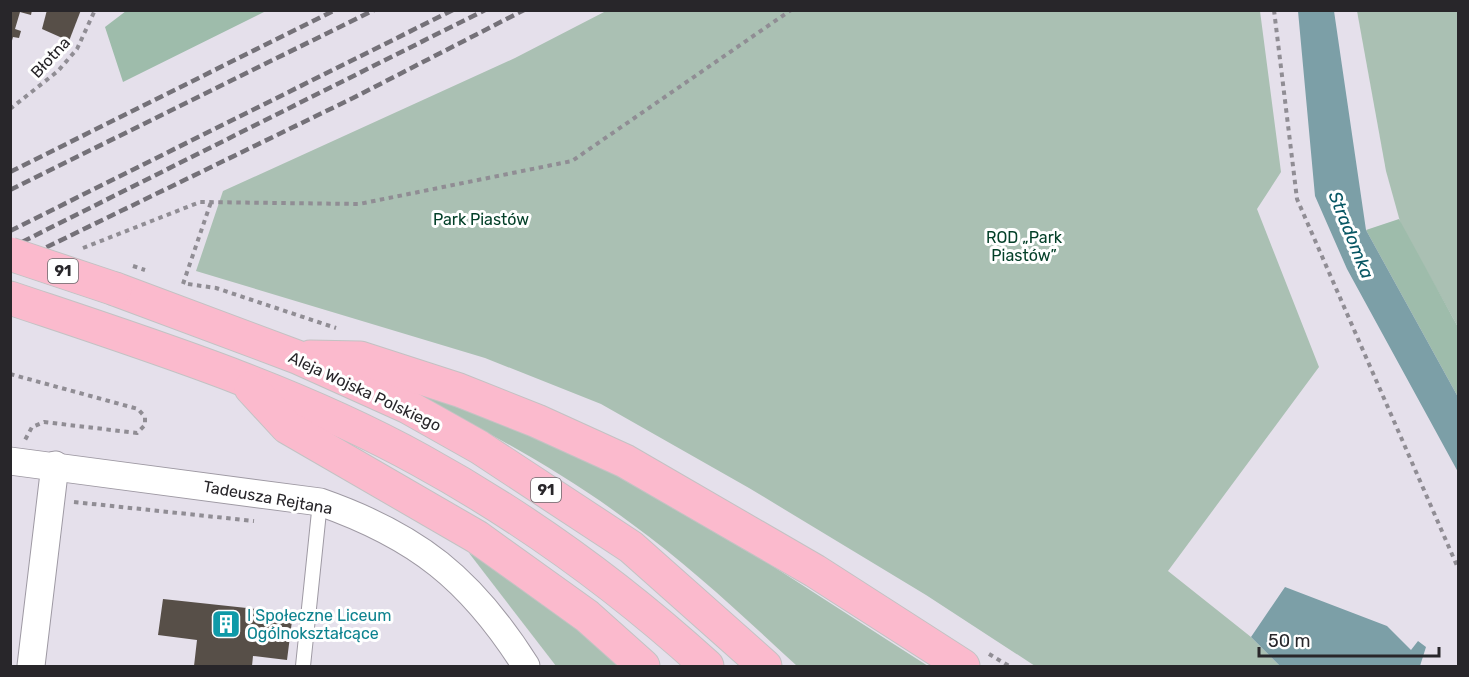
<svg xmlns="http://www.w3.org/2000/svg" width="1469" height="677" font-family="Rubik,sans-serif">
<rect width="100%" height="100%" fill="#e5e0eb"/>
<g fill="#aac0b3">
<polygon points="606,11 1260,11 1281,172 1257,209 1319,367 1168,571 1251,637 1280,666 1035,666 926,595 749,488 601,404 485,358 196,271 223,191 515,58"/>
<polygon points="1357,11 1458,11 1458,327 1401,225 1386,171"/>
<path d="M389,382C456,407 523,431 588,461C707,518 817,596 928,666H797C744,617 691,567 632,524C558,468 472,423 389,382Z"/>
<polygon points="469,553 532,589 626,666 556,666"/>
</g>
<g fill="#9ebcab">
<polygon points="126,11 126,10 266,11 123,82 105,27"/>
<polygon points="1399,219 1458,327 1458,397 1366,230"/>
</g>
<g fill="#7c9fa7">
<polygon points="1298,11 1334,11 1366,230 1458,397 1458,472 1347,269 1315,196"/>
<polygon points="1285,587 1387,626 1411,650 1418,641 1426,647 1420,666 1280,666 1251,637"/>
</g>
<g fill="#574f48">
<polygon points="10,10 32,10 31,15 20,12 15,29 21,31 19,38 13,37 11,44"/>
<polygon points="47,10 81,10 69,41 42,29"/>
<polygon points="163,599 293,613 287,660 253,656 252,666 194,666 197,640 158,635"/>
</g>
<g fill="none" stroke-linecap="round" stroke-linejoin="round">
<g stroke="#9e99a3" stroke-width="16">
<polyline id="service" points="303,666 320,502"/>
</g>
<g stroke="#9e99a3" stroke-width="29">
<g id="minor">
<path d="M10,461L320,502C417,536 471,579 526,666"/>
<polyline points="31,666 55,465"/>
</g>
</g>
<g stroke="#c3c2c3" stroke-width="35">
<g id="primary">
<polyline points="115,289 297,357 408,407 479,447 631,547 765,666"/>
<path d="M10,298C147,344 293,390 420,460C524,517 620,587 707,666"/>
<polyline points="310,357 360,358 459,390 537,421 625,461 815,571 963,666"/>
<polyline points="251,388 287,427 477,537 587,616 643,666"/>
</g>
</g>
<g stroke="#908d94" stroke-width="4" stroke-dasharray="4.5 4.5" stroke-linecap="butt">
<polyline points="1274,10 1297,199 1458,568"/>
<polyline points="10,109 58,71 77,49 95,10"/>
<polyline points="83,248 200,202 359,204 572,161 791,10"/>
<polyline points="183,284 211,202"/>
<polyline points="188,284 216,288 336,328"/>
<polyline points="10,374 138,409 145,417 145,425 137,433 44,422 32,427 25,440"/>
<polyline points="74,502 254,521"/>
<polyline points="989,654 1009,666"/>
</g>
<use href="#service" stroke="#fff" stroke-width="14"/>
<use href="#minor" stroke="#fff" stroke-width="27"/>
<use href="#primary" stroke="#fbbacd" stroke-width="33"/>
<g stroke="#747178" stroke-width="4.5" stroke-dasharray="9 4.5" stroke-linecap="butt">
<polyline points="10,172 335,10"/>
<polyline points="10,190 374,10"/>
<polyline points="10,231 453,10"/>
<polyline points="10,248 485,10"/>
<polyline points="10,265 353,98 524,10"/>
</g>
<g stroke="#c3c2c3" stroke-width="35" stroke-linecap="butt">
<polyline id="primary-bridge" points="10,254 115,289"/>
</g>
<polyline stroke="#908d94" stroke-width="4" stroke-dasharray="4.5 4.5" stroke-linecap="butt" points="133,266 145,270"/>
<use href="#primary-bridge" stroke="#fbbacd" stroke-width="33"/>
</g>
<defs>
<g id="building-square" transform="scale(1.5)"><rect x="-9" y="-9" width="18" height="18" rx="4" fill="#0f9aa8" stroke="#fff"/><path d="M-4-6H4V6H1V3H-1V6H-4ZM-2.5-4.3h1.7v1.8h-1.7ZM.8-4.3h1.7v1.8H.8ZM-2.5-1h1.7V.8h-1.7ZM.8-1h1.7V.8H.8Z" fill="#fff"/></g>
</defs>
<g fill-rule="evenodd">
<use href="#building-square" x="226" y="624"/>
</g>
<g text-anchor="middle" stroke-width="6" stroke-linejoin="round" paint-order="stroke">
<g fill="#fff" stroke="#68676a" stroke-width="1.5">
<rect x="48" y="259" width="30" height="24" rx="4.5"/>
<rect x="531" y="478" width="30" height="24" rx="4.5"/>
</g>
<g font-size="15" font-weight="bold" fill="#28262a">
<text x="63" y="276">91</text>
<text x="546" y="495">91</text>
</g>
<g font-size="16" fill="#28262a" stroke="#fff">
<text transform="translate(50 57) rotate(-47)" y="6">Błotna</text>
<text transform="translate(365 391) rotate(25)" y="6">Aleja Wojska Polskiego</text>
<text transform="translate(268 497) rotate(10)" y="6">Tadeusza Rejtana</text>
</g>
<g font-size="16" fill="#044029" stroke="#fff">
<text x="481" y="225">Park Piastów</text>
<text x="1024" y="243">ROD „Park<tspan x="1024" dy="18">Piastów”</tspan></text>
</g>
<g font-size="16" fill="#0d838f" stroke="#fff" text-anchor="start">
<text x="247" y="621">I Społeczne Liceum<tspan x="247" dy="18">Ogólnokształcące</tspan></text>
</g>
<g font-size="18" font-style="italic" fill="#085764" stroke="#fff">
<text transform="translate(1351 235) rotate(68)" y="6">Stradomka</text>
</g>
</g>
<rect width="1469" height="677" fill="none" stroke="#28262a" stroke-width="24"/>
<path d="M1259 647v9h180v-9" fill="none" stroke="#28262a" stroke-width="3"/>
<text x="1268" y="647" font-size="18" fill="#28262a" stroke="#ffffff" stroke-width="4.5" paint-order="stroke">50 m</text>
</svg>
